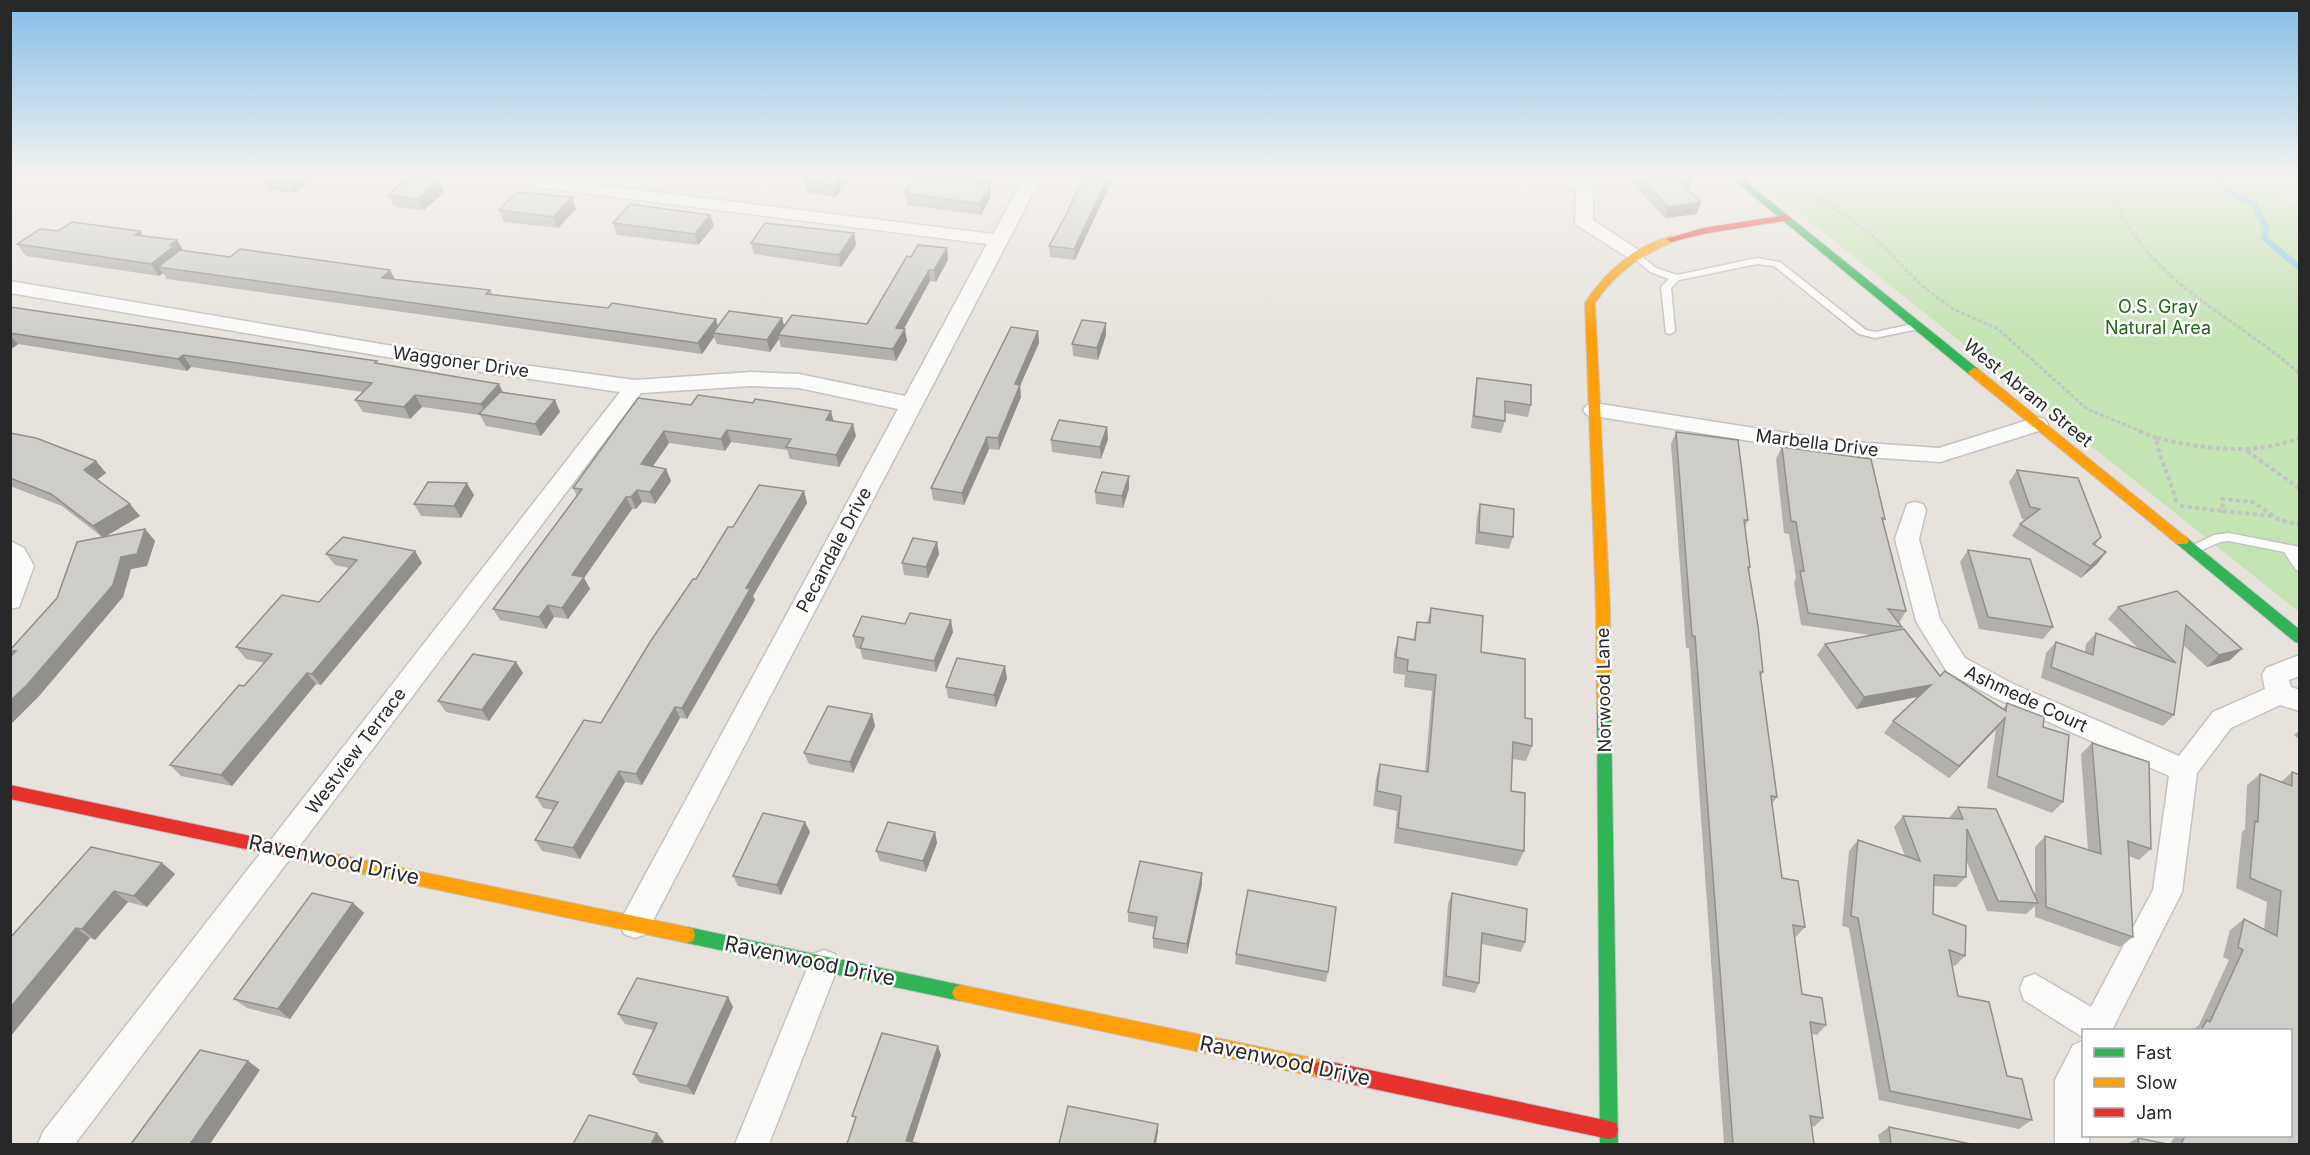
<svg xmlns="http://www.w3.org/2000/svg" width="2310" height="1155" font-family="Inter,sans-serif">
<rect width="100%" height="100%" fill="#e7e3dc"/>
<polygon fill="#c4e4b3" points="1753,176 2266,176 2299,215 2299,612"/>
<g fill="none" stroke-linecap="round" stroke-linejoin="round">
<polyline stroke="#8dcceb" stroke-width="6" points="2219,176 2229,193 2254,204 2266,227 2264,238 2300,268"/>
<g stroke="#c4c2c2" stroke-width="3">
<g id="lane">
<polygon points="1634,250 1656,268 1677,275 1757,258 1780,262 1866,330 1875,332 1918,323 1923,326 1918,329 1875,338 1859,334 1774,266 1757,264 1679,280 1671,288 1675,331 1670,334 1666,333 1661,287 1669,279 1650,272 1631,255 1631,251"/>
<polygon points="2229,533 2300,547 2300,571 2296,570 2284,552 2229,541 2220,542 2193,554 2187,550 2189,547 2214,535"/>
</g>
</g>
<g stroke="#c4c2c2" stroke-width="3">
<g id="street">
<polygon points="480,176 526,176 993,234 1025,176 1042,176 646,934 635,938 624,934 620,924 624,914 898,409 799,388 751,386 641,393 75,1144 38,1144 43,1132 620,392 440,366 10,293 10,281 440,354 635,380 751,372 799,374 905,396 987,244 488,181 482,180"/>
<polygon points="1503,176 1593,176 1593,220 1643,253 1634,259 1627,257 1578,226 1575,222 1576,187 1512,181"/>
<polygon points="1594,403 1838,441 1939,448 2037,417 2045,419 2048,424 2045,429 1940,462 1838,455 1587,415 1583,410 1587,405"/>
<polygon points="1915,502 1923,504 1926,510 1919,539 1940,619 1965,658 2013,684 2179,756 2213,712 2265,689 2262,675 2266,668 2300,655 2300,676 2289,680 2291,687 2300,690 2300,711 2280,705 2231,728 2197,773 2182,892 2112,1030 2084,1030 2084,1038 2024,1000 2020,989 2024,978 2035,974 2091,1007 2153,890 2169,776 1995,698 1947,672 1916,621 1895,539 1907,504"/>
<polygon points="10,541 24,548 34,566 19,607 10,609"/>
<polygon points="824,950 835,954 839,964 769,1144 735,1144 813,954"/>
<polygon points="2084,1040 2084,1136 2089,1136 2089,1144 2055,1144 2055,1080 2073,1045"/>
</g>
</g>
<g stroke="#c4c2c2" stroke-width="2">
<g id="fast">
<polygon points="1729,176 1739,176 1978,369 1980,372 1978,375 1970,375"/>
<polygon points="2182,536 2187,538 2300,630 2300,643 2295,642 2177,544 2175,541 2177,538"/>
<polygon points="1604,706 1609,708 1611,712 1618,1144 1600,1144 1597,712 1599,708"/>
<polygon points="687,927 961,985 967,987 970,993 967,999 961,1001 687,943 681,941 679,935 681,929"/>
</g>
</g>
<g stroke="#c4c2c2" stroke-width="2">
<g id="slow">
<path d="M1671,236L1675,237V241C1641,255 1616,272 1595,303L1610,608L1611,712L1609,716L1604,718L1599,716L1597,712L1596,608L1585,303C1606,271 1633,247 1671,236Z"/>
<polygon points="1974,368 1978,369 2187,538 2189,541 2187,544 2177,544 1970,375 1968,372"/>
<polygon points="311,849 687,927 693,929 695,935 693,941 687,943 311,863 305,861 303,856 305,851"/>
<polygon points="961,985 1322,1060 1328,1063 1331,1069 1328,1075 1322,1078 961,1001 955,999 952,993 955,987"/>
</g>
</g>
<g stroke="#c4c2c2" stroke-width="2">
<g id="jam">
<polygon points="1786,215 1791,218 1790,220 1703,234 1671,242 1666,239 1703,228"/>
<polygon points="10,785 311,849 317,851 319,856 317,861 311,863 10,799"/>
<polygon points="1322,1060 1609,1121 1616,1123 1618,1130 1616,1137 1609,1139 1322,1078 1316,1075 1313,1069 1316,1063"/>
</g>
</g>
<g stroke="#c4c3c3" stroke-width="3" stroke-dasharray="4 2" stroke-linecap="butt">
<polyline points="1788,176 1803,188"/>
<polyline points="1809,176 1803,188 1869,232 1922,286 1953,309 1998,329 2087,409 2143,432"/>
<path d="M2108,176C2131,276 2231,312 2300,374"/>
</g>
<g stroke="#c4c3c3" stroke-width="4" stroke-dasharray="4.5 3" stroke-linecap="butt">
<polyline points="2139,431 2156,438"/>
<polyline points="2247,451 2300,489"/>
<path d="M2176,502C2171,479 2160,461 2156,438C2206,449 2251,456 2300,438"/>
<polyline points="2180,506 2223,511"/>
<polyline points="2272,516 2223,511 2222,499 2253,502 2279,520 2300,525"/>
</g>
<use href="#lane" fill="#fbfbfa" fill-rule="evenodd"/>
<use href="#street" fill="#fbfbfa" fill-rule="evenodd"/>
<use href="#fast" fill="#30b455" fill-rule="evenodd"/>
<use href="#slow" fill="#ff9f0a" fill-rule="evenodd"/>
<use href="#jam" fill="#e5322d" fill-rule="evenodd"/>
</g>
<g fill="#b2b0ac">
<polygon points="317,176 295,193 267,190 260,178"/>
<polygon points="809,176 849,176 849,178 836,197 807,193 805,182"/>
<polygon points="916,176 995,176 990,185 991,196 981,215 907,205 905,193"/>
<polygon points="1084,176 1112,176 1112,181 1075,260 1050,257 1049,246 1066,215"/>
<polygon points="1631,176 1692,176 1693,177 1688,189 1697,214 1665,218 1629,180"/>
<polygon points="439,180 444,192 424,210 394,207 388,195"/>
<polygon points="576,209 558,228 504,222 499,210"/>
<polygon points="613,223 714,226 698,245 617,235"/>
<polygon points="58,231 143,236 177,240 183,251 395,279 490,290 493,294 718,326 782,318 784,326 867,324 911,257 947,248 948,260 936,282 930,281 904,329 907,341 896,361 781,347 779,339 770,352 717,344 714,337 702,354 167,279 163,273 159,276 26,256 17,244"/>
<polygon points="854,233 856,245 841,267 754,254 751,243"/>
<polygon points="10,307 378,364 499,384 503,392 555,400 560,412 541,436 486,426 480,415 422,407 410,419 363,412 355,400 363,392 191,367 187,371 18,344 13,348 10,348"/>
<polygon points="1106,323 1106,335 1098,360 1073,356 1072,344"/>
<polygon points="1038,331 1039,343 1020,386 1021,397 999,450 989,449 964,505 933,500 931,488"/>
<polygon points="1477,378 1531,405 1528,417 1505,413 1505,421 1501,433 1471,428 1475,390"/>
<polygon points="691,405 834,421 856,436 839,467 790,459 787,450 731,442 725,451 669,443 653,466 666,469 671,481 655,504 642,502 636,509 632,509 584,578 590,589 568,619 554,617 546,629 500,620 493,609 577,496 573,488"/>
<polygon points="1107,427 1108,439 1101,459 1052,452 1051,440"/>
<polygon points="1676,432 1748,520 1745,527 1750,567 1749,571 1763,672 1761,677 1777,797 1772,804 1782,878 1805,927 1796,937 1795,937 1802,994 1826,1025 1817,1035 1812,1034 1823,1118 1814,1127 1812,1126 1814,1144 1724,1144 1689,648 1686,648 1671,444"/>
<polygon points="10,433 96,461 106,473 97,480 140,516 106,536 145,529 155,541 147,566 131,569 123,597 39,696 10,725 10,657 13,654 10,652 10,650 57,598 102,537 62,506 10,486"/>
<polygon points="1782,447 1885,519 1883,521 1906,611 1899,623 1902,627 1901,630 1940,676 2003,709 2007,703 2043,727 2063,802 2052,813 1987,788 1996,729 1949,778 1884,733 1893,721 1918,697 1856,709 1817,655 1825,644 1870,635 1801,625 1794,583 1796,578 1789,534 1784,533 1776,459"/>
<polygon points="2017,470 2101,537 2095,545 2106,552 2097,564 2081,578 2012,536 2020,524 2026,520 2022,519 2009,482"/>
<polygon points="1129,488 1123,508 1096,504 1095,492"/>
<polygon points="804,491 807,503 753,596 755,600 687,719 680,718 642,785 625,782 580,859 542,851 535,840 553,810 543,808 536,797 601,723 696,579 733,527"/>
<polygon points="474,495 461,518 421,516 414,504"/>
<polygon points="1480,504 1513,537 1509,549 1475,544 1477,516"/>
<polygon points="937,542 939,554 928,578 904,575 902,563"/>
<polygon points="1968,550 2053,627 2043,639 1979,629 1960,562"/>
<polygon points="415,551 422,563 321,685 316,684 232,786 181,776 170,765 244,686 265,663 246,659 236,647 319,602 349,568 335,565 326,554"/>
<polygon points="2177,591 2230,660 2207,667 2183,645 2174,715 2163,726 2041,678 2046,653 2056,642 2085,652 2086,644 2096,633 2138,648 2108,619 2118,607"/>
<polygon points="1431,608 1481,652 1525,718 1532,746 1526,761 1512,759 1511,791 1524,851 1517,866 1394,843 1397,811 1373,806 1376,779 1380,764 1425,772 1432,691 1404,687 1405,675 1393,673 1394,653 1398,637 1413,640 1417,622 1427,623"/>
<polygon points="905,624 953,632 936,672 863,659 860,649 856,648 853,636"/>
<polygon points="516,662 523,673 489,721 446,712 438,701"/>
<polygon points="1007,678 996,707 948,698 946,687"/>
<polygon points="872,714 875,726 853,773 809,764 804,753"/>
<polygon points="2300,730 2300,740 2294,735"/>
<polygon points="2092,743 2151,849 2139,860 2129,856 2133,937 2120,947 2035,917 2035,906 2026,914 1987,911 1967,862 1966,877 1956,887 1934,886 1933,914 1965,956 1955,966 1952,965 1958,996 2007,1076 2032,1120 2019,1129 1879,1100 1849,928 1842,926 1849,851 1858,840 1905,856 1894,827 1903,816 1949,818 1958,807 2035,897 2035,847 2045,836 2088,850 2081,754"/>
<polygon points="2292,772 2300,1144 2170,1144 2175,1136 2290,1136 2290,1030 2192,1030 2199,1025 2229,960 2223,957 2230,930 2244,919 2264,930 2267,902 2236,888 2242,832 2245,829 2247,785 2260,774 2281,782"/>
<polygon points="810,832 781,895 738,886 733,876"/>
<polygon points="935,832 937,843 926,872 880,861 876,851"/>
<polygon points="162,863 175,874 147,907 128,902 95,940 90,938 10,1037 10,938"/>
<polygon points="1202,873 1202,884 1187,954 1153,948 1153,938 1155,927 1128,922 1128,912"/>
<polygon points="1452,893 1525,942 1521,952 1482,944 1479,983 1475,993 1442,986 1448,904"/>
<polygon points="353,903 364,913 290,1019 247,1008 234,999"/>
<polygon points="1236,954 1328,972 1326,982 1235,964"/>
<polygon points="728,997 733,1007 694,1095 640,1083 633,1074 654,1030 625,1024 618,1014"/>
<polygon points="1889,1127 1971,1144 1880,1144 1878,1135"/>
<polygon points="2138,1138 2167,1144 2127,1144"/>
</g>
<g fill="#91908c">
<polygon points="296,176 317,176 295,193 288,182"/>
<polygon points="841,176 849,176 849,178 836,197 834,185"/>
<polygon points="987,176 995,176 984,196 982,184"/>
<polygon points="1109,176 1112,176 1112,181 1075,260 1074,249"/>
<polygon points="1693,177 1689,189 1675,190 1679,179"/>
<polygon points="439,180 444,192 424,210 418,199"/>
<polygon points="990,185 991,196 981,215 980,204"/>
<polygon points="572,197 576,209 558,228 553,217"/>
<polygon points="1701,202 1697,214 1665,218 1668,207"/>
<polygon points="710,215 714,226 698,245 695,234"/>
<polygon points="140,231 148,243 135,235"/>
<polygon points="854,233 856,245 841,267 839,255"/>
<polygon points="177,240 184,252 158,267 163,273 159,276 151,264 170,245"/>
<polygon points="947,248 948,260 936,282 934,270"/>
<polygon points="390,270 396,281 382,278"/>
<polygon points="929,270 930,281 898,339 896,328"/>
<polygon points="782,318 785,330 778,335 779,339 770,352 767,340"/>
<polygon points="716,319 719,330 713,333 714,337 702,354 698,343"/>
<polygon points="1106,323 1106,335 1098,360 1097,348"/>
<polygon points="905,329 907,341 896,361 893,349"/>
<polygon points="1038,331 1039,343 1020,386 1021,397 999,450 998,438 1015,384"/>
<polygon points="10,335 18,344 13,348 10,345"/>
<polygon points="183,355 191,367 187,371 178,359"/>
<polygon points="499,384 504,396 487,416 481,404"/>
<polygon points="415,395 422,407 410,419 404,407"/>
<polygon points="555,400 560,412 541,436 535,424"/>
<polygon points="831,411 834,423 826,420"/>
<polygon points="853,424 856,436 839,467 836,455"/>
<polygon points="1107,427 1108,439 1101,459 1100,447"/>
<polygon points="727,430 731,442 725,451 721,439"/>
<polygon points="664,431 669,443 646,476 641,464"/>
<polygon points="987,437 989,449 964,505 962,493"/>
<polygon points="96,461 106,473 94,482 84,470"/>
<polygon points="666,469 671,481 655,504 650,492"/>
<polygon points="1129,476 1129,488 1123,508 1122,496"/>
<polygon points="467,483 474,495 461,518 454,506"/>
<polygon points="637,490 642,502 636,509 631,497"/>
<polygon points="804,491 807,503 753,596 755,600 687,719 682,708 746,588"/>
<polygon points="626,497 632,509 584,578 590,589 568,619 562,608 572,575"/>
<polygon points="130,504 140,516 103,538 93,526"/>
<polygon points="145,529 155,541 147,566 131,569 123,597 39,696 10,725 10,701 121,557"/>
<polygon points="937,542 939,554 928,578 926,567"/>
<polygon points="415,551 422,563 321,685 312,674"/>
<polygon points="2106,552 2097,564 2081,578 2090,566"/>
<polygon points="548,605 554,617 546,629 539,617"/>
<polygon points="951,620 953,632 936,672 934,661"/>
<polygon points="2242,649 2230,660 2207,667 2219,655"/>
<polygon points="516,662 523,673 489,721 482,710"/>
<polygon points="1005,666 1007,678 996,707 994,695"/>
<polygon points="307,673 316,684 232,786 221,775"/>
<polygon points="1931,685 1922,696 1856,709 1864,697"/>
<polygon points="675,707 680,718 642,785 636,774"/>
<polygon points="872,714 875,726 853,773 850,762"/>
<polygon points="2005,718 1996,729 1949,778 1959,766"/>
<polygon points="619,771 625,782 580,859 573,848"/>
<polygon points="805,822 810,832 781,895 777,885"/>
<polygon points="935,832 937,843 926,872 923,861"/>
<polygon points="162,863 175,874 147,907 134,896"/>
<polygon points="1202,873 1202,884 1187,954 1187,944"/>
<polygon points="114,891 128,902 95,940 82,929"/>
<polygon points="353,903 364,913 290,1019 278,1009"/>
<polygon points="76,928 90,938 10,1037 10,1008"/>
<polygon points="728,997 733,1007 694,1095 687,1086"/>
<polygon points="938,1046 941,1055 912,1144 906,1141"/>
<polygon points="248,1061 260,1070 210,1144 190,1144"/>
<polygon points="1158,1124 1158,1132 1156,1144 1154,1144"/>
<polygon points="657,1133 664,1142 662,1144 651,1144"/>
</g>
<g fill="#cfcdc8" stroke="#91908c" stroke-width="1.5">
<polygon points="264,176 296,176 288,182 260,178"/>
<polygon points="809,176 841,176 834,185 805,182"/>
<polygon points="916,176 987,176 982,184 990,185 980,204 905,193"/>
<polygon points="1084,176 1109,176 1074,249 1049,246 1066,215"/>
<polygon points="1639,176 1692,176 1693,177 1679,179 1701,202 1668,207"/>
<polygon points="409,177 439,180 418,199 388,195"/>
<polygon points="517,192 572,197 553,217 499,210"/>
<polygon points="630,204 710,215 695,234 613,223"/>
<polygon points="72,222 140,231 135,235 177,240 170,245 174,246 151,264 17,244 40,229 58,231"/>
<polygon points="765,223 854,233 839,255 751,243"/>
<polygon points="918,245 947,248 934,270 929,270 896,328 905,329 893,349 778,335 792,315 867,324 907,256 911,257"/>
<polygon points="240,249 390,270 382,278 490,290 486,294 608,308 612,303 716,319 698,343 158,267 180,250 230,257"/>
<polygon points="10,307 377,361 375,363 499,384 481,404 415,395 404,407 355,400 372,383 183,355 178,359 10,333"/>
<polygon points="729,311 782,318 767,340 713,333"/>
<polygon points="1082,320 1106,323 1097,348 1072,344"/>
<polygon points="1011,327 1038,331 1015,384 1020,385 998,438 987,437 962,493 931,488"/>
<polygon points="1477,378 1531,385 1531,405 1505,401 1505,421 1474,416"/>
<polygon points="500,392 555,400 535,424 479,414"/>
<polygon points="698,395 753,403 755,399 831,411 826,420 853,424 836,455 786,447 791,439 727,430 721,439 664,431 641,464 666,469 650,492 637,490 631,497 626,497 572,575 584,577 562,608 548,605 539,617 493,609 582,489 573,488 638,398 691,405"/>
<polygon points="1059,420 1107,427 1100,447 1051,440"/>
<polygon points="1676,432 1738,440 1748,520 1744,520 1750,567 1748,567 1758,626 1763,672 1760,672 1777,797 1771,796 1782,878 1798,881 1805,927 1793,925 1802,994 1822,998 1826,1025 1810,1022 1823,1118 1810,1116 1814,1144 1733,1144 1695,636 1692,636"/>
<polygon points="10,433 36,438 96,461 84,470 130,504 93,526 51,494 10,478"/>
<polygon points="1782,447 1871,459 1885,519 1882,518 1906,611 1888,609 1902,627 1808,613 1800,571 1804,571 1796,522 1791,521"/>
<polygon points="2017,470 2078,478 2101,537 2093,544 2106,552 2090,566 2020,524 2040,509 2030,507"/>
<polygon points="1102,472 1129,476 1122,496 1095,492"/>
<polygon points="428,482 467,483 454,506 414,504"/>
<polygon points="759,485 804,491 746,588 750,589 682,708 675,707 636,774 619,771 573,848 535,840 558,802 536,797 584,720 601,723 650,642 693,579 696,579 728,527 733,527"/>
<polygon points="1480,504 1514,509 1513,537 1479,532"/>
<polygon points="145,529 137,554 121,557 113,585 27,685 10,701 10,657 16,651 10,651 10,650 57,598 77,542"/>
<polygon points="343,537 415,551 312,674 307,673 221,775 170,765 239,685 244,686 272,654 236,647 282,595 319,602 357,560 326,554"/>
<polygon points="913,538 937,542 926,567 902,563"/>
<polygon points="1968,550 2030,559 2053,627 1988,617"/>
<polygon points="2177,591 2242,649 2219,655 2186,625 2174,715 2051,667 2056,642 2093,655 2096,633 2176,663 2118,607"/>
<polygon points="1431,608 1483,616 1481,652 1525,659 1525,718 1532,719 1532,746 1513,742 1511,791 1525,793 1524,851 1398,828 1401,796 1377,791 1380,764 1428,772 1436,675 1407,671 1408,660 1396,657 1398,637 1415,640 1417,622 1430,623"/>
<polygon points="910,613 951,620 934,661 860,648 864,638 853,636 862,616 905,624"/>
<polygon points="1904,629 1940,676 1945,671 2006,711 2007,703 2044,717 2043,727 2069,735 2063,802 1997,776 2005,718 1959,766 1893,721 1931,685 1864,697 1825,644"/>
<polygon points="473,654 516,662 482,710 438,701"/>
<polygon points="957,658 1005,666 994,695 946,687"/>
<polygon points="828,706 872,714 850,762 804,753"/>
<polygon points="2092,743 2149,762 2151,849 2128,841 2133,937 2046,907 2045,836 2101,854"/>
<polygon points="2292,772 2300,775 2300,1144 2181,1144 2185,1136 2290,1136 2290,1030 2201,1030 2207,1020 2210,1022 2243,950 2238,947 2244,919 2277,936 2281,891 2250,878 2255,821 2258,822 2260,774 2292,786"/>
<polygon points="1958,807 1996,809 2038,903 1998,901 1967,829 1966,877 1934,875 1933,914 1966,926 1965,956 1949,950 1958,996 1989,1002 2007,1076 2022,1079 2032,1120 1890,1091 1858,918 1851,916 1858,840 1920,861 1903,816 1963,819"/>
<polygon points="763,813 805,822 777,885 733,876"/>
<polygon points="888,822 935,832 923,861 876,851"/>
<polygon points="91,847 162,863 134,896 114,891 82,929 76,928 10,1008 10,938"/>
<polygon points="1140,861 1202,873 1187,944 1153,938 1157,917 1128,912"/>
<polygon points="1248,890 1336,907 1328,972 1236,954"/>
<polygon points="312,893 353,903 278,1009 234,999"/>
<polygon points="1452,893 1527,909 1525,942 1482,933 1479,983 1446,976"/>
<polygon points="637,978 728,997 687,1086 633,1074 657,1023 618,1014"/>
<polygon points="882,1033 938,1046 906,1141 922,1144 847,1144 856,1117 852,1116"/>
<polygon points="200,1050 248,1061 190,1144 131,1144"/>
<polygon points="1068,1106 1158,1124 1154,1144 1059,1144"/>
<polygon points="589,1115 657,1133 651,1144 573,1144"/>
<polygon points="1889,1127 1971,1144 1891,1144"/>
<polygon points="2138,1138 2167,1144 2139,1144"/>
</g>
<linearGradient id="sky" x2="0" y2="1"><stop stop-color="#83bee9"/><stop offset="0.52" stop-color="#f4f2ef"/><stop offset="1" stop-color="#f4f2ef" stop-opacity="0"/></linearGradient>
<rect width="2310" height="337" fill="url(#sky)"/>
<g text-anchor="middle" stroke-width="5" stroke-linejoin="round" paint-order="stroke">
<g font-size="18" fill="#216517" stroke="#fff">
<text x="2158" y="313">O.S. Gray<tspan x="2158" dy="21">Natural Area</tspan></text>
</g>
<g font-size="18" fill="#282828" stroke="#fff">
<text transform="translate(461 362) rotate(8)" y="6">Waggoner Drive</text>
<text transform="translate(2028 393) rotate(39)" y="6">West Abram Street</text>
<text transform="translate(1817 443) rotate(7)" y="6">Marbella Drive</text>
<text transform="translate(834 550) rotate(-62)" y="6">Pecandale Drive</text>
<text transform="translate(1604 690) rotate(-91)" y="6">Norwood Lane</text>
<text transform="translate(2026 699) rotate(25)" y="6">Ashmede Court</text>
<text transform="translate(356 751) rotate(-53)" y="6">Westview Terrace</text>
</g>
<g font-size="21" fill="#282828" stroke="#fff">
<text transform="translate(334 860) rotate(12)" y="7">Ravenwood Drive</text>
<text transform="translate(810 961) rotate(12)" y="7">Ravenwood Drive</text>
<text transform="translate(1285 1061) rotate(12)" y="7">Ravenwood Drive</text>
</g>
</g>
<rect width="2310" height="1155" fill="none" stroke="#282828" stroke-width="24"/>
<rect x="2082" y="1029" width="210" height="108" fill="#ffffff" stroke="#a9a9a9" stroke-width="1.5"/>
<rect x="2094" y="1048" width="30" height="9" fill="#30b455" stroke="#a9a9a9" stroke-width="1.5"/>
<text x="2136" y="1059" font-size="18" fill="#282828">Fast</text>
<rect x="2094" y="1078" width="30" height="9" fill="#ff9f0a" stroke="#a9a9a9" stroke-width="1.5"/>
<text x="2136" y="1089" font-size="18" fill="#282828">Slow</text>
<rect x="2094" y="1108" width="30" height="9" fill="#e5322d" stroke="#a9a9a9" stroke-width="1.5"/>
<text x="2136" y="1119" font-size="18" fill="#282828">Jam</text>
</svg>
